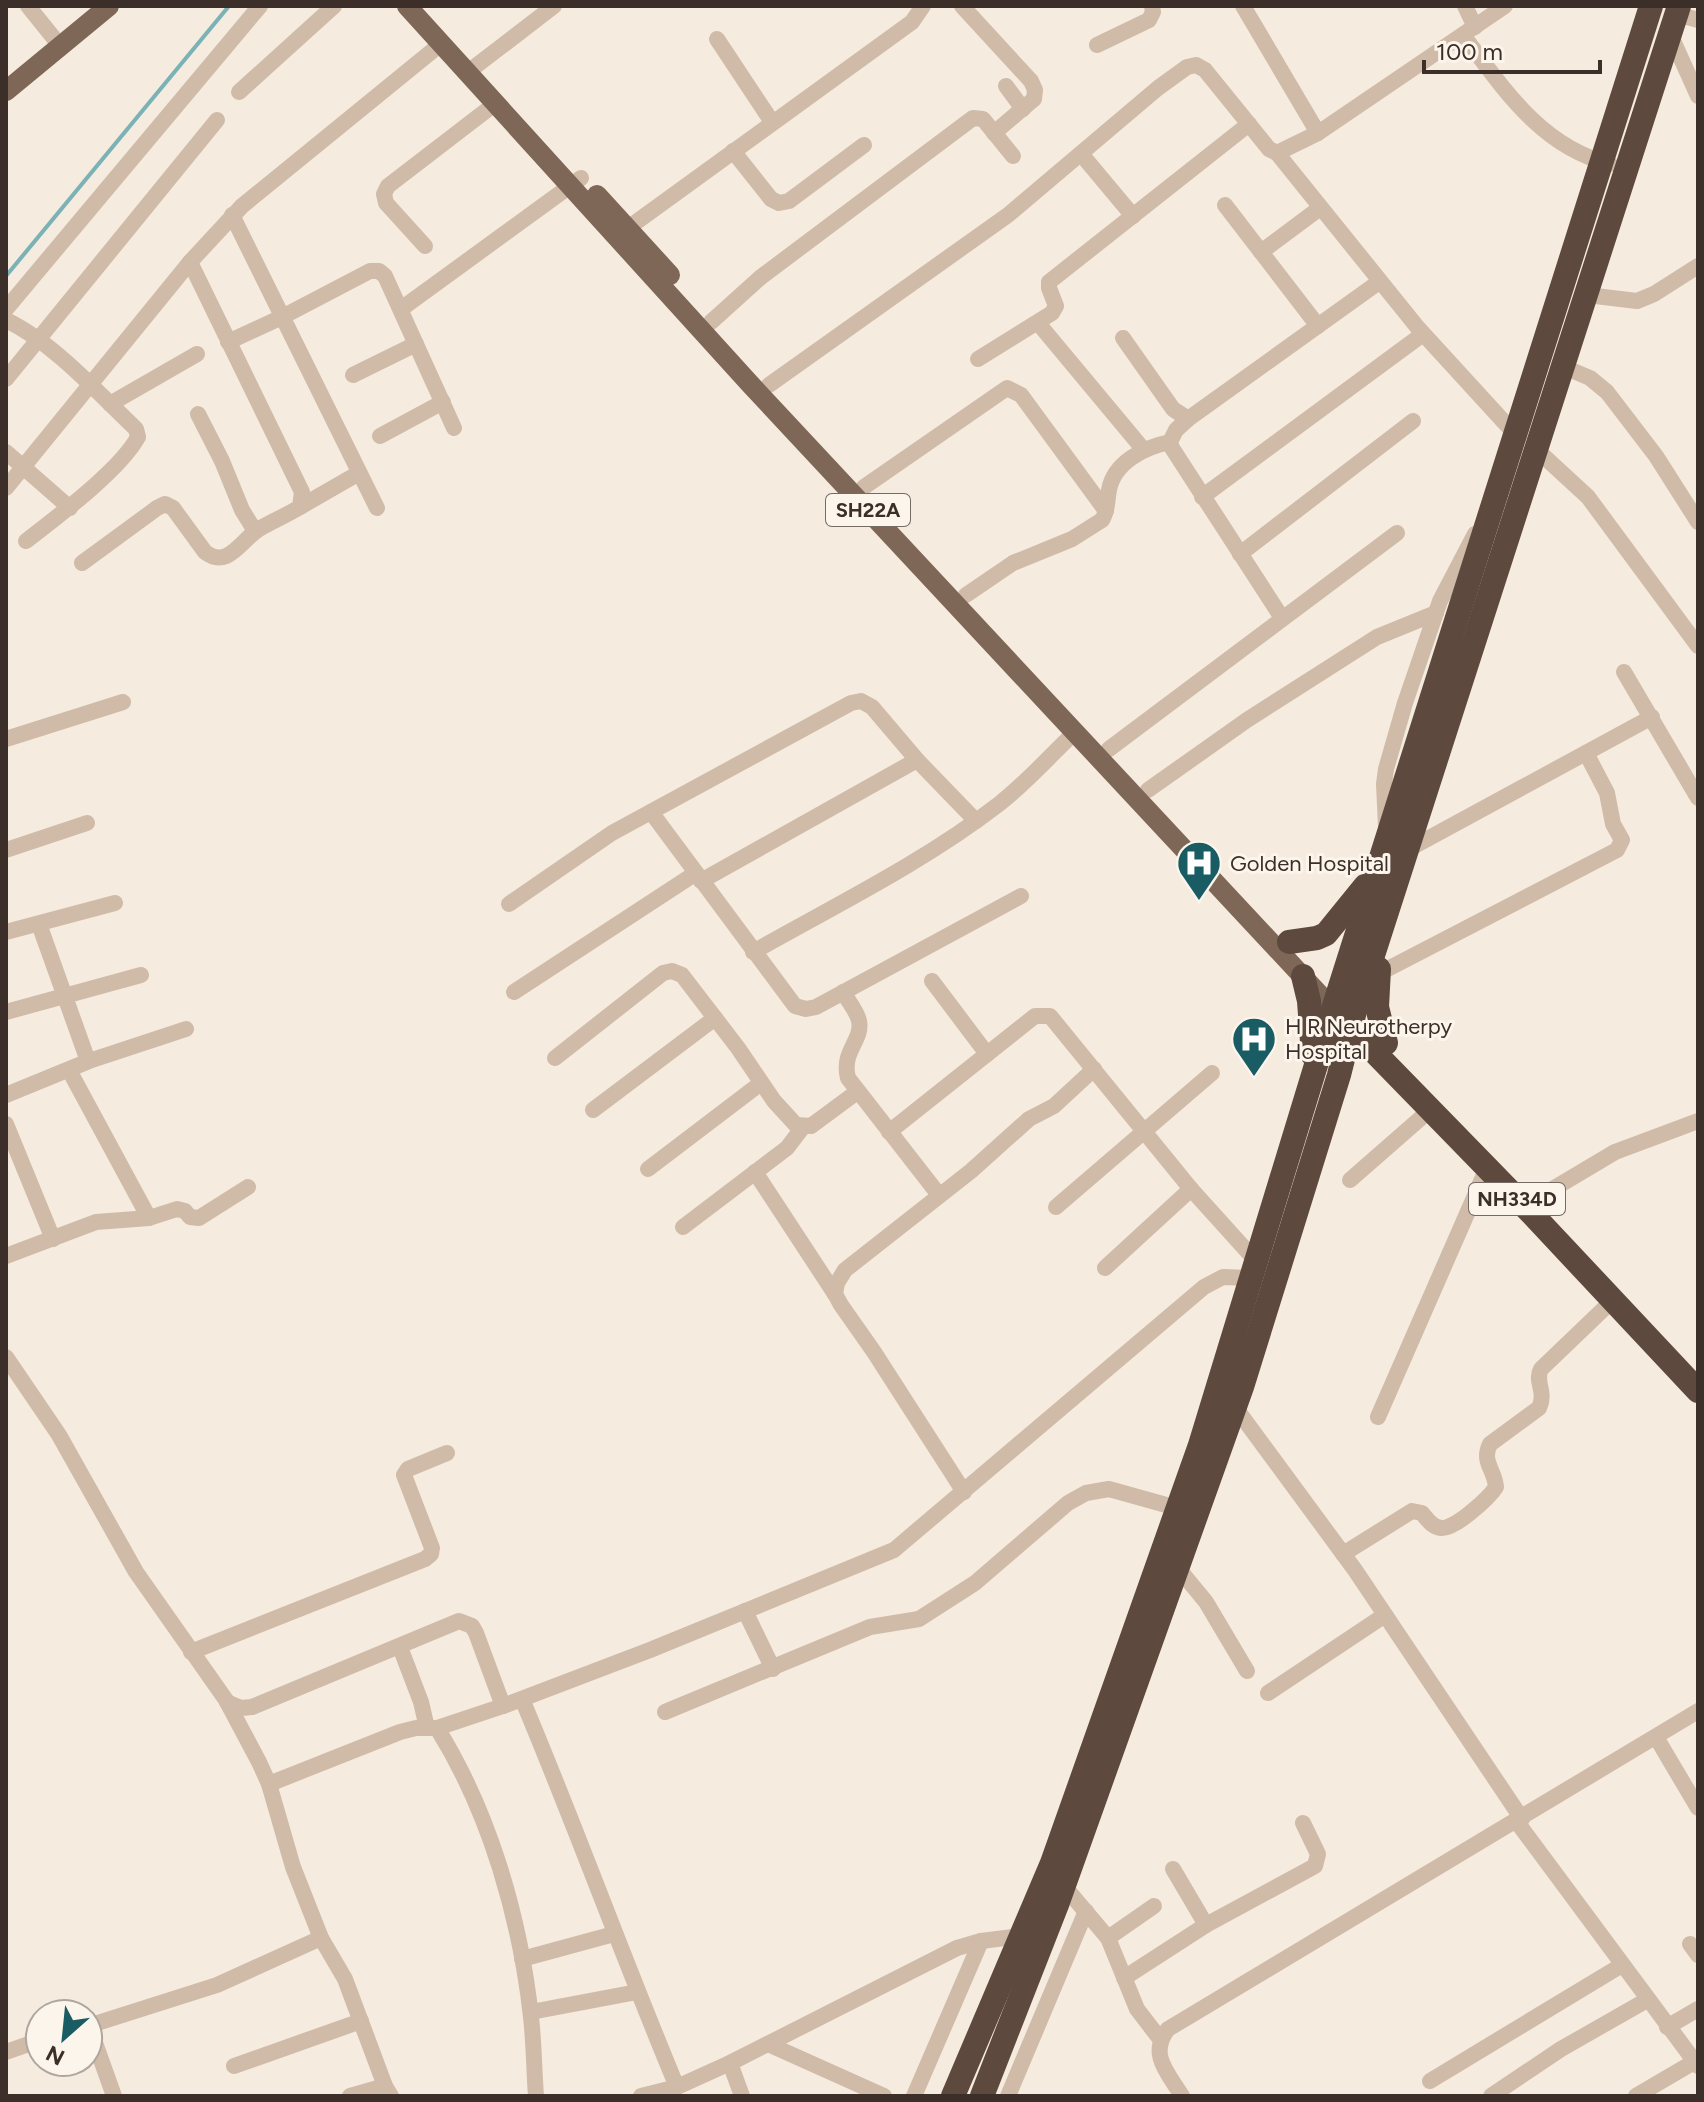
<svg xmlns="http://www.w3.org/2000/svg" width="1704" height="2102" font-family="Figtree,sans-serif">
<rect width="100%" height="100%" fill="#f5ebde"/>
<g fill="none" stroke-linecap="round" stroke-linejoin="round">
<polyline stroke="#7ab2b6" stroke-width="4" points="6,276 229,6"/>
<g stroke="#d0bba8" stroke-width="16">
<polyline points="28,6 61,47"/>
<polyline points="962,6 1031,81 1035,90 1034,99 994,133"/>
<polyline points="1243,6 1318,133 1505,6"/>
<polyline points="1465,6 1475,27"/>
<polyline points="1677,14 1698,20"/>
<polyline points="1670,34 1698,96"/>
<path d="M1463,35C1503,88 1541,147 1610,164"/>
<polyline points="717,39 772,122"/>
<polyline points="1097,45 1149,20 1153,12 1152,6"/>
<polyline points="468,72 554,6"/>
<polyline points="1006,86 1023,109"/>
<polyline points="239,92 334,6"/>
<polyline points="733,151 771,199 779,203 789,201 864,145"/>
<polyline points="1277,153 1418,328 1516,435"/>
<polyline points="1082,155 1133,216"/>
<polyline points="1225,205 1318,326"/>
<polyline points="232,215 377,508"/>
<polyline points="628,228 912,22 923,6"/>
<polyline points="425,246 386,203 384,194 388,186 496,103"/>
<polyline points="1261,252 1320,208"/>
<polyline points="1587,295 1637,301 1654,294 1698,266"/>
<polyline points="6,309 260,6"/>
<polyline points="401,309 581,178"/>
<path d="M6,320C54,343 98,393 136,429L138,437C120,470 57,517 26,541"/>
<polyline points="711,322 761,277 973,118 983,119 1013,156"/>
<polyline points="1038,323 1143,449"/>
<polyline points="1123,338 1173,409 1188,419 1379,282"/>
<polyline points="228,342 282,317 370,271 379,271 385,276 454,428"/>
<polyline points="978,359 1052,313 1056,306 1049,288 1049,282 1249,124"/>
<polyline points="1564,367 1590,378 1607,392 1656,456 1698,522"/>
<polyline points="353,375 416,344"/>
<polyline points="6,379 217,120"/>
<polyline points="769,385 1008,215 1158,88 1187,67 1196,65 1205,70 1269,149 1277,153 1318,133"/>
<polyline points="110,404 197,354"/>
<polyline points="198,414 222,461 242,510 255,531"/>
<polyline points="1188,419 1176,430 1170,442 1172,448 1282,618"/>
<polyline points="380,436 443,402"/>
<polyline points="1537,450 1588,497 1698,646"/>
<polyline points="6,452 70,508"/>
<polyline points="864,487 1007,388 1021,395 1106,511"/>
<polyline points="6,488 190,262"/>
<polyline points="1202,497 1423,334"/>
<polyline points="300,507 359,473"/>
<polyline points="1240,554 1413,421"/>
<path d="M82,563L157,508L165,504L173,508L205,552C228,570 242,539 259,529C273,521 287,515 300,507L302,492L190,262L242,206L442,43"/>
<path d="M966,595L1013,563L1072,539L1102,520C1108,511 1107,500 1109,490C1114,462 1145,447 1170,442"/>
<polyline points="1624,672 1698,798"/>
<polyline points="6,739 123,702"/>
<polyline points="1109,749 1397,533"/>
<polyline points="1148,790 1247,720 1377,637 1436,613"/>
<polyline points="651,812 795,1006 806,1009 816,1007 1021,896"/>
<polyline points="1386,826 1384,784 1386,769 1405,703 1440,601 1475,534"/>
<polyline points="6,850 87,823"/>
<polyline points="1407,850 1652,717"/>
<polyline points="701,881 917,760"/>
<polyline points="509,904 612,833 851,703 861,701 872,707 917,760 976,821"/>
<polyline points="39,924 88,1061"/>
<polyline points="6,932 115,903"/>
<path d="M753,952C836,905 924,862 999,804C1026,783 1050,756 1075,732"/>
<polyline points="1378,974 1617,850 1622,840 1613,824 1607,793 1586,753"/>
<polyline points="932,981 987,1054"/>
<polyline points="514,992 696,873"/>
<path d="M843,992C848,1001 857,1011 859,1021C863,1041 841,1051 848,1078L939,1195"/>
<polyline points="6,1012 141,975"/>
<polyline points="555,1058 663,973 672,971 682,975 738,1048 774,1101 796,1125 811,1126 857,1092"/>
<polyline points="69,1070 149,1218"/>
<polyline points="6,1095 89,1061 186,1029"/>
<polyline points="593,1110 715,1018"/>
<polyline points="6,1124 53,1239"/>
<polyline points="889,1132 1035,1016 1050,1016 1191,1189 1256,1261"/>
<polyline points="648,1169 761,1083"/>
<polyline points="755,1172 835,1294"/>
<polyline points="1350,1180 1430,1110"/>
<polyline points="1536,1199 1615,1152 1698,1121"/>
<polyline points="1056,1207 1212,1073"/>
<polyline points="683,1227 787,1148 803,1127"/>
<polyline points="6,1256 96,1222 149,1218 177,1209 185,1211 190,1217 199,1218 248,1187"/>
<polyline points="1105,1268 1191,1189"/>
<polyline points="6,1357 59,1435 136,1572 226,1700 259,1762 269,1784 293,1867 321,1938 345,1979 385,2086 391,2096"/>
<polyline points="1235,1407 1355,1570 1522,1819"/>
<polyline points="1378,1417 1487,1168"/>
<polyline points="964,1492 874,1352 841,1305 835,1294 837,1283 845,1270 971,1171 1029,1119 1054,1106 1094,1069"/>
<path d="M1343,1554L1412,1511L1422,1513C1427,1519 1432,1527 1441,1528C1454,1530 1489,1498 1496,1487C1495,1470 1481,1462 1490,1444L1539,1408C1547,1391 1534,1382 1541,1369L1613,1300"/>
<polyline points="1178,1568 1206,1602 1247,1671"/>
<polyline points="745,1611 773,1669"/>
<polyline points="400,1647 421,1702 427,1728"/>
<polyline points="191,1652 425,1559 431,1554 432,1548 404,1475 408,1469 447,1453"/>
<polyline points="1268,1693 1385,1615"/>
<path d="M522,1699C576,1827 623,1958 677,2087"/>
<polyline points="227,1702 241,1708 252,1707 459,1621 472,1626 476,1633 503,1706"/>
<polyline points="665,1712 870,1627 919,1619 975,1583 1068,1503 1086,1493 1109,1489 1177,1508"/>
<path d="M437,1728C490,1813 520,1918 531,2017C534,2043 534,2070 536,2096"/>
<polyline points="1656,1737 1698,1808"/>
<polyline points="269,1784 400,1732 416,1728 437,1728 503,1706 650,1650 894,1550 1204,1287 1223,1277 1251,1278"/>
<polyline points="1517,1822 1698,2066"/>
<polyline points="1173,1869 1206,1925"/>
<polyline points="1064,1886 1108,1938 1137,2009 1160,2039"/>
<polyline points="1108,1938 1154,1906"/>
<polyline points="1690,1944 1698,1955"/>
<polyline points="522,1959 614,1934"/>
<polyline points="1124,1978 1206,1925 1315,1866 1318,1854 1303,1823"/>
<polyline points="531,2012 637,1992"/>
<polyline points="88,2026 217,1985 321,1938"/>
<polyline points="89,2026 114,2096"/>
<polyline points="1667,2027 1698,2009"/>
<polyline points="768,2044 884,2096"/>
<polyline points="6,2052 40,2040"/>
<polyline points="730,2063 742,2096"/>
<polyline points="234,2066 361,2021"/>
<polyline points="1430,2081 1622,1965"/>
<polyline points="350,2096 385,2086"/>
<polyline points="641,2096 677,2087 730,2063 957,1948 981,1941 1021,1936"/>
<polyline points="914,2096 981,1941"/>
<polyline points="1008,2096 1086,1911"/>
<path d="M1182,2096C1168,2073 1148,2054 1168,2029L1698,1711"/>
<polyline points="1491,2096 1561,2049 1647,2000"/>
<polyline points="1636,2096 1694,2062"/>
</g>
<g stroke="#7f6758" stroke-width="20">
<polyline points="407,6 751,385 1333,1009"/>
<polyline points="6,91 109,6"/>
<polyline points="597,195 670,275"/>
</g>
<g stroke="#5e493f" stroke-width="24">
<polyline points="1289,942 1317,938 1326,934 1365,886"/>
<polyline points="1379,969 1377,1007 1386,1043"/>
<polyline points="1303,976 1309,1001 1313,1055"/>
<polyline points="1343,1020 1533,1215 1698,1391"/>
<polyline points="953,2096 1052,1863 1200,1445 1338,993 1651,6"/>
<polyline points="982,2096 1058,1902 1242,1387 1339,1075 1355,1011 1679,6"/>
</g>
</g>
<defs>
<g id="hospital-pin" transform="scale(2.3)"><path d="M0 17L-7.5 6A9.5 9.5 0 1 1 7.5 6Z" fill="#195c63" stroke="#fcf5ec"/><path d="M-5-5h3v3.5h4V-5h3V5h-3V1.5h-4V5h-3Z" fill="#fff"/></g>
</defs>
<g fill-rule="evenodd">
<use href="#hospital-pin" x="1199" y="863"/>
<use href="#hospital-pin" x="1254" y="1039"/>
</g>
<g text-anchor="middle" stroke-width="6" stroke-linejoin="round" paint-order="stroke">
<g fill="#fcf5ec" stroke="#766a64" stroke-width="2">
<rect x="826" y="494" width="84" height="32" rx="6"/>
<rect x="1469" y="1183" width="96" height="32" rx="6"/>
</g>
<g font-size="20" font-weight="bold" fill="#3c2f29">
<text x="868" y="517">SH22A</text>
<text x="1517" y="1206">NH334D</text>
</g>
<g font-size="22" fill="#3c2f29" stroke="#fcf5ec" text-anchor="start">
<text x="1230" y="871">Golden Hospital</text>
<text x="1285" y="1034">H R Neurotherpy<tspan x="1285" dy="25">Hospital</tspan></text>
</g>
</g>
<rect width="1704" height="2102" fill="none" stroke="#3c2f29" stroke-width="16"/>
<g transform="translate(64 2038) rotate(207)"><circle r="38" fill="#fcf5ec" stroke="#afa69e" stroke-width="2"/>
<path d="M0-6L14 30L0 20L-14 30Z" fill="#195c63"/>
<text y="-12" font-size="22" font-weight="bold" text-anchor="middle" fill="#3c2f29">N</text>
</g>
<path d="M1424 60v12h176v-12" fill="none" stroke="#3c2f29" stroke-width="4"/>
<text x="1436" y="60" font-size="24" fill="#3c2f29" stroke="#fcf5ec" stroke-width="6" paint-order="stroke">100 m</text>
</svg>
